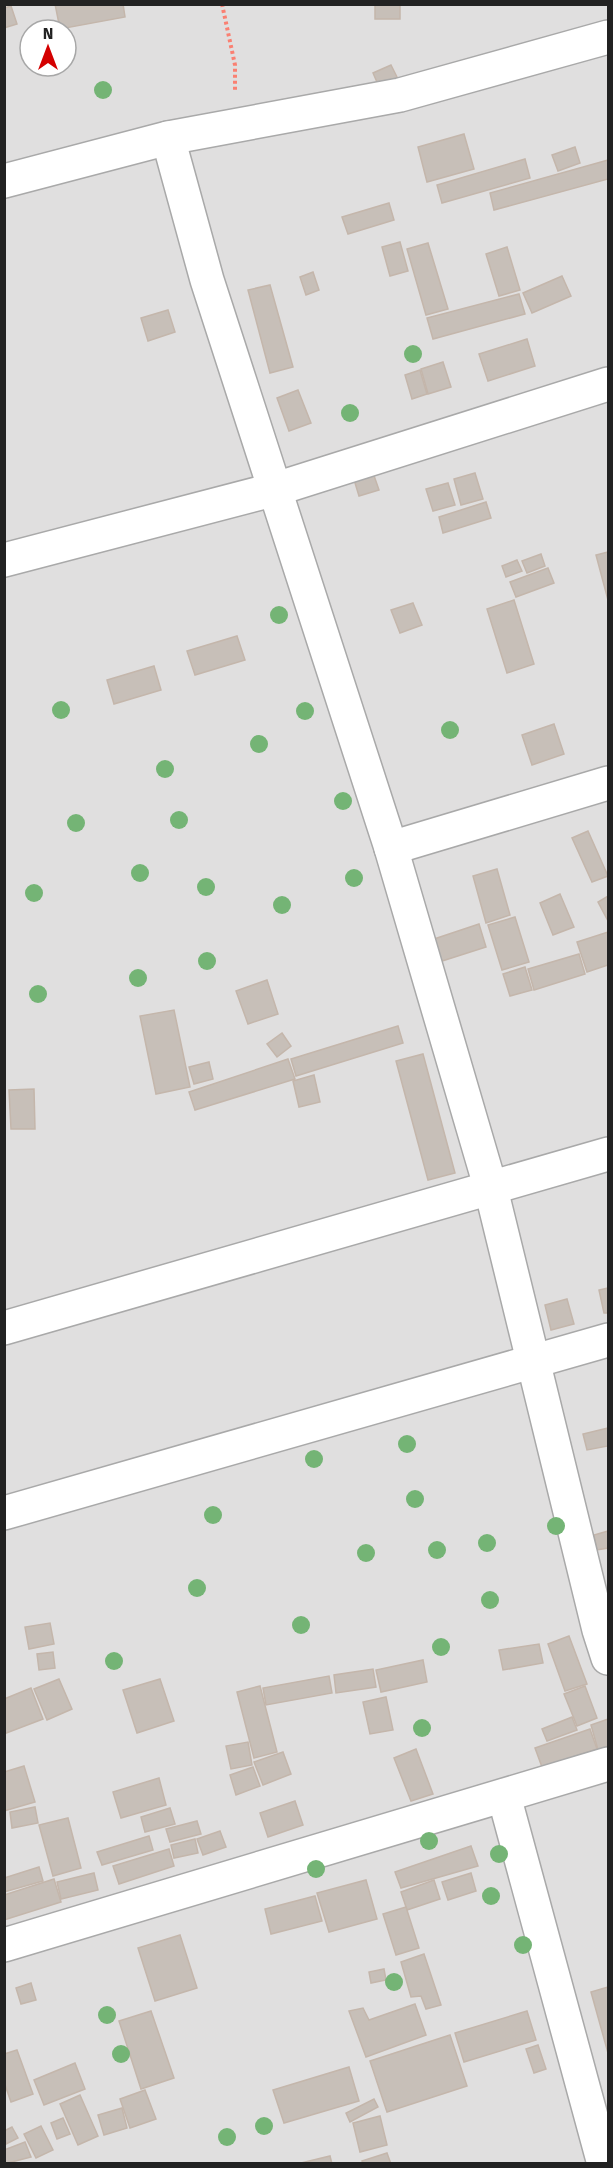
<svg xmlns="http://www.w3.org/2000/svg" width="613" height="2168" font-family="'Fira Sans',sans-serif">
<rect width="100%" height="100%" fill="#f2efe9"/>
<path fill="#e0dfdf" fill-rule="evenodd" d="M5,5H608V2163H5ZM30,30H66V66H30Z"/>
<g fill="#c7bfb8" stroke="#c4b6ab" stroke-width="1.5">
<polygon points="55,4 123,4 125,17 60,29"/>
<rect x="375" y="4" width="25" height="15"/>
<polygon points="11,6 17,24 4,28 4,8"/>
<polygon points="391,65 399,81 380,89 373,73"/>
<polygon points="464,134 474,169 427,182 418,147"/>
<polygon points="575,147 580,163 558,171 552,155"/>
<polygon points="525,159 530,178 442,203 437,185"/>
<polygon points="608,160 608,179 494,210 490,193"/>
<polygon points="389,203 394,220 348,234 342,217"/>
<polygon points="400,242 408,271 390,276 382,247"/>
<polygon points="428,243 448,309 426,315 407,249"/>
<polygon points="507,247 520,290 499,296 486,254"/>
<polygon points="313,272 319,290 306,295 300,277"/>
<polygon points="562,276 571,296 532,313 523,293"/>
<polygon points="270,285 293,367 270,373 248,290"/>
<polygon points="519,294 525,314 433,339 427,318"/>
<polygon points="168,310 175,332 148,341 141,318"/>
<polygon points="527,339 535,366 488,381 479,354"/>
<polygon points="443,362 451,387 428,394 421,369"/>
<polygon points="420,370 427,394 412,399 405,375"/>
<polygon points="298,390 311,423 289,431 277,398"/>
<polygon points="371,467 379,490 359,496 352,473"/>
<polygon points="475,473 483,499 461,505 454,479"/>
<polygon points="448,483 455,505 433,511 426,489"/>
<polygon points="486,502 491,518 443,533 439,517"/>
<polygon points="608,552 608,600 596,555"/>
<polygon points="541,554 545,566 527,573 522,561"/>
<polygon points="517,560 522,571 506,577 502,566"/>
<polygon points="548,568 554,583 516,597 510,582"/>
<polygon points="514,600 534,664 507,673 487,609"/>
<polygon points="413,603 422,625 400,633 391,610"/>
<polygon points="237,636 245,660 195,675 187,651"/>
<polygon points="154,666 161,690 114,704 107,680"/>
<polygon points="554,724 564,754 532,765 522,735"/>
<polygon points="588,831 608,876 592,882 572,838"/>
<polygon points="497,869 510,915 486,923 473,876"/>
<polygon points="560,894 574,927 553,935 540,903"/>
<polygon points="608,896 608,921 598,902"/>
<polygon points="515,917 529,962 502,970 488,925"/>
<polygon points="479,924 486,947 439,962 431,940"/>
<polygon points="608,932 608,965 587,972 577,942"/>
<polygon points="579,954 585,974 534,990 528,969"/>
<polygon points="525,967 532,990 510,996 503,974"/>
<polygon points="267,980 278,1014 248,1024 236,991"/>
<polygon points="174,1010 190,1087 156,1094 140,1016"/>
<polygon points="398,1026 403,1043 296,1076 291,1059"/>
<polygon points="282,1033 291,1046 277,1057 267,1044"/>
<polygon points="423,1054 455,1173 428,1180 396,1061"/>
<polygon points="288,1059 295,1079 195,1110 189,1092"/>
<polygon points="209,1062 213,1079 194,1084 189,1067"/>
<polygon points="314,1075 320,1102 299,1107 293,1081"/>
<polygon points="34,1089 35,1129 11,1129 9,1090"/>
<polygon points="608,1288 608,1313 604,1313 599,1290"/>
<polygon points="567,1299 574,1324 551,1330 545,1305"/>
<polygon points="608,1428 608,1446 587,1450 583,1434"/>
<polygon points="608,1531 608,1548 597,1550 594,1535"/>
<polygon points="50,1623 54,1644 29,1649 25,1627"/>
<polygon points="569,1636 587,1684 565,1691 548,1644"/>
<polygon points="539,1644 543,1663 503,1670 499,1650"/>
<polygon points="53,1652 55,1668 39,1670 37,1654"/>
<polygon points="423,1660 427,1682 381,1692 376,1670"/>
<polygon points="373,1669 376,1687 336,1693 334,1675"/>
<polygon points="329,1676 332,1693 266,1705 263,1688"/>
<polygon points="59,1679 72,1709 47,1720 34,1689"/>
<polygon points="160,1679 174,1721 137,1733 123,1690"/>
<polygon points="260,1686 277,1752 254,1758 237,1692"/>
<polygon points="585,1686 597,1718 577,1726 564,1694"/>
<polygon points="31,1688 43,1719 4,1734 4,1699"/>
<polygon points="386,1697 393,1730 370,1734 363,1702"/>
<polygon points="572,1717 577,1730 547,1741 542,1729"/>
<polygon points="608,1719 608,1746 598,1750 591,1725"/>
<polygon points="590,1729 597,1749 542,1767 535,1748"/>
<polygon points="248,1742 252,1765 231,1769 226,1746"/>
<polygon points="416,1749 433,1794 411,1801 394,1758"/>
<polygon points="283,1752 291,1774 263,1785 254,1762"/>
<polygon points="24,1766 35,1802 4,1811 4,1772"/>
<polygon points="253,1767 260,1786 236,1795 230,1775"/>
<polygon points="159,1778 166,1805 121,1818 113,1792"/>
<polygon points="295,1801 303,1825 268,1837 260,1813"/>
<polygon points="35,1807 38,1823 12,1828 10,1812"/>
<polygon points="170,1808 175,1824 145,1832 141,1817"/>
<polygon points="68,1818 81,1868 53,1876 39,1825"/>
<polygon points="197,1821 201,1834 170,1842 166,1829"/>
<polygon points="220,1831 226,1847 203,1855 197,1839"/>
<polygon points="149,1836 153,1850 102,1865 97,1852"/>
<polygon points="195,1839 198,1853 174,1858 171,1845"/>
<polygon points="471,1846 478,1866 401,1888 395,1872"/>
<polygon points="169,1849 174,1866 119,1884 113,1866"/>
<polygon points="39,1867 43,1881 4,1892 4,1878"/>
<polygon points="94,1873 98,1890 61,1899 57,1882"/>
<polygon points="471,1873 476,1891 448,1900 442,1882"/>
<polygon points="54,1879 61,1902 4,1920 4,1895"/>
<polygon points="366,1880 377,1919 329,1932 317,1893"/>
<polygon points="434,1880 440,1899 407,1910 401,1892"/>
<polygon points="315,1896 322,1921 271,1934 265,1909"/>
<polygon points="406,1907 419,1948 396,1955 383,1914"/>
<polygon points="180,1935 197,1988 155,2001 138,1948"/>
<polygon points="424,1954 441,2005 426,2009 421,1996 411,1997 401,1962"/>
<polygon points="384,1969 386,1980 371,1983 369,1972"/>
<polygon points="31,1983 36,2000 21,2004 16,1988"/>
<polygon points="608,1987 608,2053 591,1992"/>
<polygon points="415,2004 426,2035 366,2057 349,2011 363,2008 369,2020"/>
<polygon points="151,2011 174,2078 141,2089 119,2021"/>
<polygon points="527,2011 536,2040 464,2062 455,2033"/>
<polygon points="450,2035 467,2086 387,2112 370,2061"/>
<polygon points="538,2045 546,2069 534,2073 526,2049"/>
<polygon points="17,2050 33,2094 11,2102 4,2082 4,2054"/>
<polygon points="75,2063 85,2089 44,2105 34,2080"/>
<polygon points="349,2067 359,2101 284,2123 273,2090"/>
<polygon points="145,2090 156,2119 130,2128 120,2099"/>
<polygon points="80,2095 98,2136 78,2145 60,2104"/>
<polygon points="374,2099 378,2107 350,2122 346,2113"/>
<polygon points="122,2108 127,2128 104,2135 98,2115"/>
<polygon points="380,2116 387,2145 360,2152 353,2123"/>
<polygon points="63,2118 70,2134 57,2139 51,2123"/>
<polygon points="41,2126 53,2150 36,2158 24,2134"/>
<polygon points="12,2127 18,2138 6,2144 4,2131"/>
<polygon points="25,2142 31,2157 4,2164 4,2150"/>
<polygon points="387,2153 391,2164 363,2164 362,2161"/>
<polygon points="330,2156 332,2164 297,2164"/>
</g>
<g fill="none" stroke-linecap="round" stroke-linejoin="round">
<g stroke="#a9a9a9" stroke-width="36">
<g id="minor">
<polyline points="168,138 207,280 391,848 491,1189 599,1630 608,1658"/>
<polyline points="4,181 168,138 400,95 608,37"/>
<polyline points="4,560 276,489 608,384"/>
<polyline points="391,848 608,783"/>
<polyline points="4,1328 608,1154"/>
<polyline points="4,1513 608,1340"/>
<polyline points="504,1796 604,2164"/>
<polyline points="4,1945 608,1764"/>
</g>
</g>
<polyline stroke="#fa8072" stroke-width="4" stroke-dasharray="3 3" stroke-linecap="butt" points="222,4 235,65 235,92"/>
<use href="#minor" stroke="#fff" stroke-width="33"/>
</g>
<g fill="#74b475">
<circle cx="103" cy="90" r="9"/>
<circle cx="413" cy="354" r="9"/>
<circle cx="350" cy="413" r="9"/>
<circle cx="279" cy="615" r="9"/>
<circle cx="61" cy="710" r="9"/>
<circle cx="305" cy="711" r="9"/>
<circle cx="450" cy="730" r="9"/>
<circle cx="259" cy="744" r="9"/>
<circle cx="165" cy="769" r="9"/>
<circle cx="343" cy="801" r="9"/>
<circle cx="179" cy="820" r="9"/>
<circle cx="76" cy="823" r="9"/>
<circle cx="140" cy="873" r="9"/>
<circle cx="354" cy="878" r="9"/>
<circle cx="206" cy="887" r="9"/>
<circle cx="34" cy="893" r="9"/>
<circle cx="282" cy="905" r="9"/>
<circle cx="207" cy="961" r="9"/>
<circle cx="138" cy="978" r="9"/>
<circle cx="38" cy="994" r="9"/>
<circle cx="407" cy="1444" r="9"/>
<circle cx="314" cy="1459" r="9"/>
<circle cx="415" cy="1499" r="9"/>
<circle cx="213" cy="1515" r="9"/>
<circle cx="556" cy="1526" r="9"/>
<circle cx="487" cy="1543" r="9"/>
<circle cx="437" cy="1550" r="9"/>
<circle cx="366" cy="1553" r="9"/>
<circle cx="197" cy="1588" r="9"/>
<circle cx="490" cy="1600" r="9"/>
<circle cx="301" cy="1625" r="9"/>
<circle cx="441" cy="1647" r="9"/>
<circle cx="114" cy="1661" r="9"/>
<circle cx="422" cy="1728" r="9"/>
<circle cx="429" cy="1841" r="9"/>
<circle cx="499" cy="1854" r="9"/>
<circle cx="316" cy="1869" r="9"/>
<circle cx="491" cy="1896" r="9"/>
<circle cx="523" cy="1945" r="9"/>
<circle cx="394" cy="1982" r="9"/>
<circle cx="107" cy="2015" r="9"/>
<circle cx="121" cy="2054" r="9"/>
<circle cx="264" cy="2126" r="9"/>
<circle cx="227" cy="2137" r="9"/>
</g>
<rect width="613" height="2168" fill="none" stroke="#222222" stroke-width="12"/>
<g transform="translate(48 48)"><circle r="28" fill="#ffffff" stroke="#a7a7a7" stroke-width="1.5"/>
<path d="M0-4.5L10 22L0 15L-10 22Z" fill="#d40000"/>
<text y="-9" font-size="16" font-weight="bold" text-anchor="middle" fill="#222222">N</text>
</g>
</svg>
